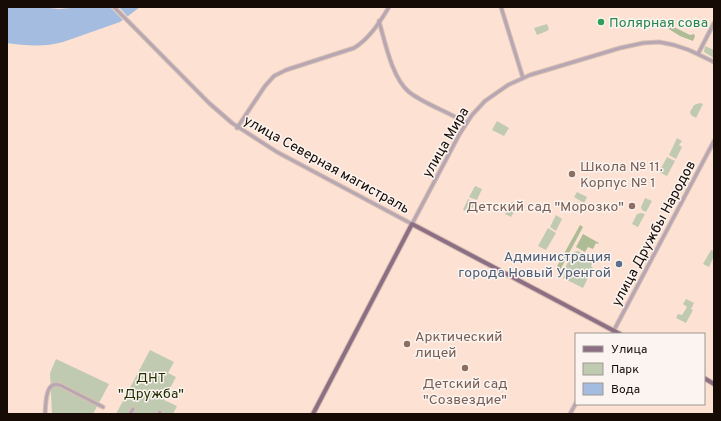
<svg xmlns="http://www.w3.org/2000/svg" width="721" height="421" font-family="Overpass,sans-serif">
<rect width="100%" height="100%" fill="#fde2d3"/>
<g fill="#c0cab1">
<polygon points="547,24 549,29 547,31 537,35 534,28"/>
<polygon points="705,46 714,50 714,58 704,52"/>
<polygon points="700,103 703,104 696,118 691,115 690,112 694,105"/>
<polygon points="497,121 509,128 504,136 492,130"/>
<polygon points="677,138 682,141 679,145 682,147 676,159 669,155"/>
<polygon points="667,157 675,161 667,176 659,172"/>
<polygon points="475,186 482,189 477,200 469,197"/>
<polygon points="577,192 587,197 584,203 574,197"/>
<polygon points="645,198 652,201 646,212 642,210 641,207"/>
<polygon points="468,199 475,203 470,213 463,210"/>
<polygon points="512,202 518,205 511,217 505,214"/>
<polygon points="641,213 645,214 638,227 632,224 637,214"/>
<polygon points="556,215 562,219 556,231 550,227"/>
<polygon points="548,228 556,233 546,250 538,246"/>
<polygon points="711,250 714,251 714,256 709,267 703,264"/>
<polygon points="578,251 594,260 591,266 593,268 583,288 563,278 565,274 562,273 574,252"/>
<polygon points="686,299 694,303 691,309 693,310 686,323 676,318 678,314 682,315 687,307 683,304"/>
<polygon points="150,350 174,362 168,373 176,377 164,400 177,406 173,414 116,414"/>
<polygon points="56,359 109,384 93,414 52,414 50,373"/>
</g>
<g fill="#adbc95">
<polygon points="660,20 690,35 694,34 695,36 693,41 680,36 659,23"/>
<polygon points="580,225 583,227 560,270 556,268"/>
<polygon points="583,234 599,243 598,244 596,243 593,249 588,247 585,252 576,247"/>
</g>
<path fill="#a4bcdf" d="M7,7H40L59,9L82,7H140L120,22L63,42C46,47 25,46 7,43Z"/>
<polygon fill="#fde2d3" points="110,7 119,7 129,18 124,21"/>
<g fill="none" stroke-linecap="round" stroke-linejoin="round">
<g stroke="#d8c0b2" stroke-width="5">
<g id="minor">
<polyline points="114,7 209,103 232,123 277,152 412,224 459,135 472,115 485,101 508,85 530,75 620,48 643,43 659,42 674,45 689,50 714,62"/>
<polyline points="501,7 523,78"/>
<path d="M379,21C385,42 392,78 409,92C424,104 449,112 466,123"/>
<polyline points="698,54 714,23"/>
<path d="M237,128L265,86L274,76L286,70L354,48C369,39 380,22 389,7"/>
<polyline points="612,334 714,141"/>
<path d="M45,414C46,403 45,378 62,386L103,407"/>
<polyline points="130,414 133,409"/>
<polyline points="159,414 160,412"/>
<polyline points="570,414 576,403"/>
</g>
</g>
<g stroke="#d8c0b2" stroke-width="6">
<g id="major">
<polyline points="704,378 714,384"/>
<polyline points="313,414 412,224 620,334"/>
</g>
</g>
<use href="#minor" stroke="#b7a6b3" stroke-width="3"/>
<use href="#major" stroke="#8c6f85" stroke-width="4"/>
</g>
<circle fill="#2e9e5b" stroke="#fbf4f0" stroke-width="1.5" cx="601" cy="22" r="4"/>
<g fill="#8d6e63" stroke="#fbf4f0" stroke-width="1.5">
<circle cx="572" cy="174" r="4"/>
<circle cx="632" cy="206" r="4"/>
<circle cx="407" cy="344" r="4"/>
<circle cx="465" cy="368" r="4"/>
</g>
<circle fill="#5c6f8a" stroke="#fbf4f0" stroke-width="1.5" cx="619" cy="264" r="4"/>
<g text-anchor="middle" stroke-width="3" stroke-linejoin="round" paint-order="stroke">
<g font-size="14" fill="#27864d" stroke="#fbf4f0" text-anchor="start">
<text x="609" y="27">Полярная сова</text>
</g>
<g font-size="14" fill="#160b05" stroke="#fbf4f0">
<text transform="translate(445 142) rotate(-60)" y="5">улица Мира</text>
<text transform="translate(327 164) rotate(29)" y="5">улица Северная магистраль</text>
<text transform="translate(653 233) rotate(-62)" y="5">улица Дружбы Народов</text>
</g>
<g font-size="14" fill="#785e54" stroke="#fbf4f0" text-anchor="start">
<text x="580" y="171">Школа № 11.<tspan x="580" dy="16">Корпус № 1</tspan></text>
<text x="624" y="211" text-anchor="end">Детский сад "Морозко"</text>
<text x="415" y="341">Арктический<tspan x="415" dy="16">лицей</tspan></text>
<text x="465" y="388" text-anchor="middle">Детский сад<tspan x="465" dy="16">"Созвездие"</tspan></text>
</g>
<g font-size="14" fill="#4e5e75" stroke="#fbf4f0" text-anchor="end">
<text x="611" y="261">Администрация<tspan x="611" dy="16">города Новый Уренгой</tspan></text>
</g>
<g font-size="14" fill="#222f00" stroke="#fbf4f0">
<text x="151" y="382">ДНТ<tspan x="151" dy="16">"Дружба"</tspan></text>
</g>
</g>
<rect width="721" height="421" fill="none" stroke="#160b05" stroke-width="16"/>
<rect x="575" y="333" width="130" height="72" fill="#fbf4f0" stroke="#9f9792"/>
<rect x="583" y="346" width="20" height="6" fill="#8c6f85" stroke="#9f9792"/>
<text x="611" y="353" font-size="12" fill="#160b05">Улица</text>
<rect x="583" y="363" width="20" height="12" fill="#c0cab1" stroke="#9f9792"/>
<text x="611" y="373" font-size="12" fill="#160b05">Парк</text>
<rect x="583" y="383" width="20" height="12" fill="#a4bcdf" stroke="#9f9792"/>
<text x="611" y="393" font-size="12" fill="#160b05">Вода</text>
</svg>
